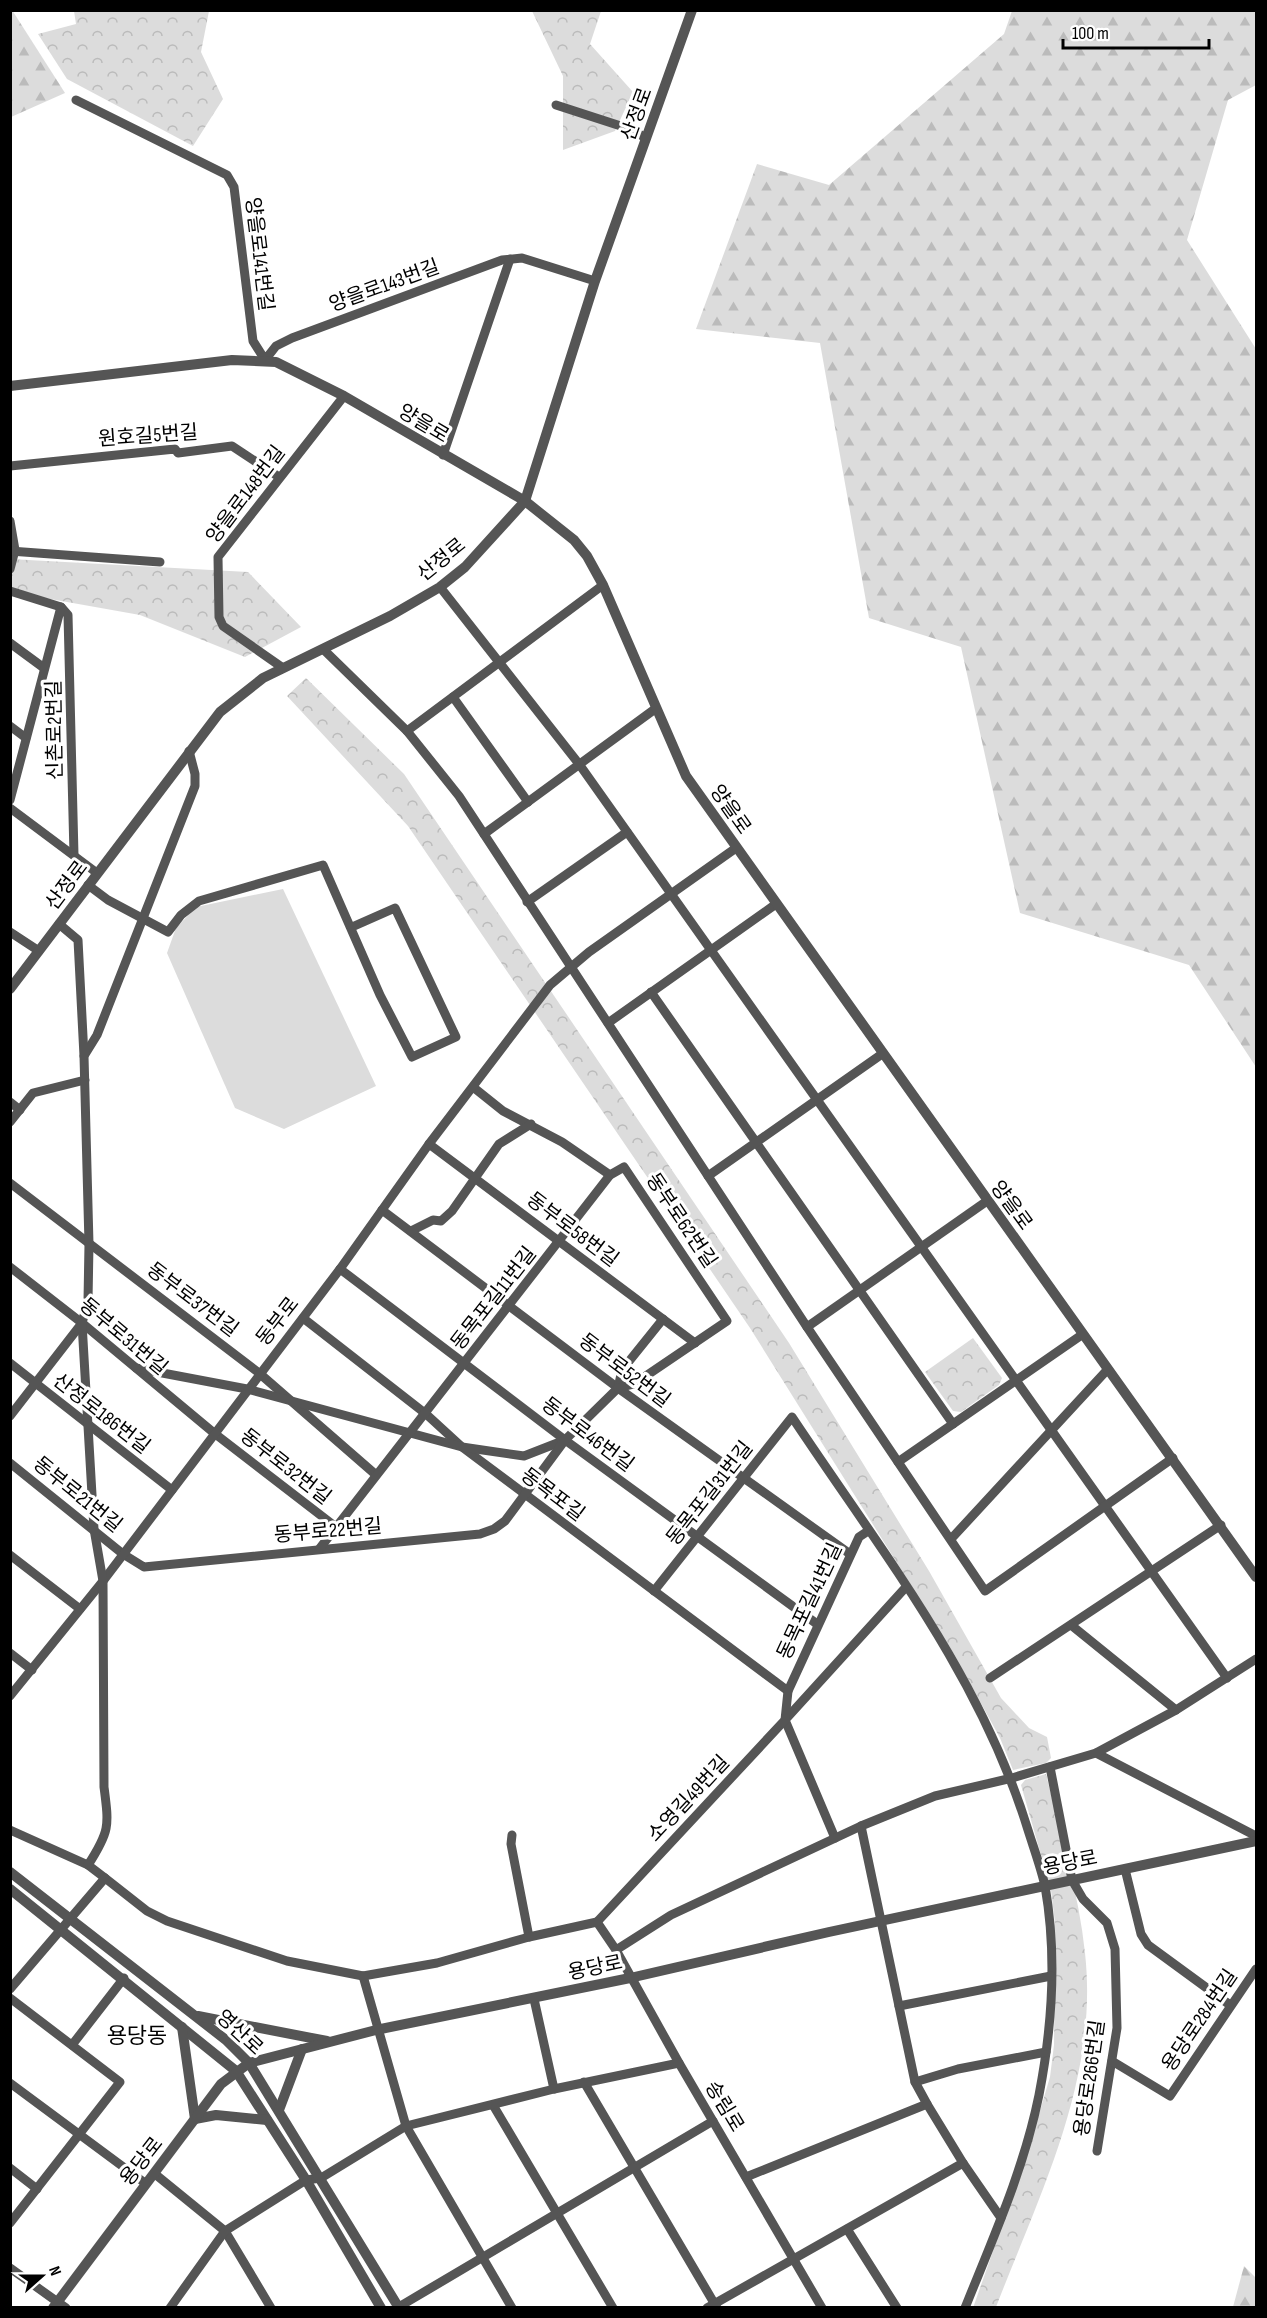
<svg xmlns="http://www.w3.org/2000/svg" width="1267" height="2318" font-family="'Sofia Sans Condensed','Noto Sans KR',sans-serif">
<defs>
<pattern id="forest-firs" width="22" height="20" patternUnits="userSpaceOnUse" patternTransform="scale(1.5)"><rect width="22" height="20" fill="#dcdcdc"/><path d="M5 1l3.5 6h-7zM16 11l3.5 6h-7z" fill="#bbb"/></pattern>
<pattern id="park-crowns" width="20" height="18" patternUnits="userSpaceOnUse" patternTransform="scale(1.5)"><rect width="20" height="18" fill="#dcdcdc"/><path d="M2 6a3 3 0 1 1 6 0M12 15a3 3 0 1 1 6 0" fill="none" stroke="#bbb"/></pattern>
</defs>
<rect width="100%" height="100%" fill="#fff"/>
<g fill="url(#forest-firs)">
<polygon points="12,10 65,93 11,117 10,11"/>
<polygon points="1012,11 1256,11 1256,85 1228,100 1187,240 1256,349 1256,1067 1189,965 1020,913 961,647 869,618 820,343 696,329 757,164 829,185 1004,34"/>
<polygon points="1244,2266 1256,2278 1256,2307 1233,2307"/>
</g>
<g fill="url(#park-crowns)">
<polygon points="74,11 209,11 201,52 223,99 193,146 67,79 38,34 76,24"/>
<polygon points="532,11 601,11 590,44 633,92 615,131 563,150 563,76"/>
<polygon points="10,559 248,572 301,627 245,657 140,615 11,592"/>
<polygon points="306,678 404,774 789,1343 929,1571 1001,1698 1029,1728 1047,1737 1051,1758 1046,1763 1013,1770 1000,1738 954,1654 750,1328 408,826 287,696"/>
<polygon points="973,1338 1002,1378 999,1385 961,1412 953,1411 925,1372"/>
<path d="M1046,1774C1060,1833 1079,1893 1085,1953C1099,2079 1040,2193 996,2307L973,2308L1027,2154L1050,2077L1054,2045L1055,1923L1051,1890L1021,1785L1025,1780Z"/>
</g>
<polygon fill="#dcdcdc" points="283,889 376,1086 284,1129 235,1108 167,953 176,928 196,907"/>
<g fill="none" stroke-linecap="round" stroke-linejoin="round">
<g stroke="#555" stroke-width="9">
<polyline points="76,100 227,175 234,187 253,341 265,360 276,346 292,338 502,260 522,258 595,281"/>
<polyline points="556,105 630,129 646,138"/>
<polyline points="443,455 510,259"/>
<polyline points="10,466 175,449 178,453 232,446 279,477"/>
<polyline points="10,521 15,550 10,569"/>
<polyline points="10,551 160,562"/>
<polyline points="440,587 579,764 1227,1678"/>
<polyline points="10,591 61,607 68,615 74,855"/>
<polyline points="10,643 44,668"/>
<polyline points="323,649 407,731 459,796 807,1327 985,1591 1173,1458"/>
<polyline points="283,668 223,626 219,617 218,557 344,396"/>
<polyline points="453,697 528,802"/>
<polyline points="10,726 26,738"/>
<polyline points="407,731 603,585"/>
<polyline points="10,800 61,607"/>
<polyline points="10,808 97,873"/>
<polyline points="484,834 655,709"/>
<polyline points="88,885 108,900 168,932 181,915 199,901 323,865 380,995 412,1057 456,1037 395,908 352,927"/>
<polyline points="527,902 627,832"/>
<polyline points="59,924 78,940 84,1056"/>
<polyline points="10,932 39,951"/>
<polyline points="651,992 953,1424"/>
<polyline points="608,1023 776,904"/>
<polyline points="473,1087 503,1111 562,1142 610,1175"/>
<polyline points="10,1102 20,1110"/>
<polyline points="10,1122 33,1093 85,1080"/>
<polyline points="429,1144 695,1343"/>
<polyline points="708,1176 882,1054"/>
<polyline points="10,1183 259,1373 375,1474"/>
<polyline points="382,1210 618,1388 850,1554"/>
<polyline points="411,1231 433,1220 441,1221 452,1211 499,1144 531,1124"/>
<polyline points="10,1267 82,1323 214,1433 336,1527"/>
<polyline points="340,1269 565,1440 817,1624"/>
<polyline points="303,1318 426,1414 462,1447 788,1691"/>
<polyline points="807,1327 987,1201"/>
<polyline points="10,1363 172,1490"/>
<polyline points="136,1368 247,1389 462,1447 524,1456 565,1440"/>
<polyline points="10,1416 82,1323"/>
<polyline points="898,1462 1083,1334"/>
<polyline points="10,1463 123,1554 144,1567 480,1534 494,1529 505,1521 565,1440 618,1388 622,1370 663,1319"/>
<polyline points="951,1539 1108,1369"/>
<polyline points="320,1548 610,1175 624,1167 727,1321 634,1384 618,1388"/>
<polyline points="10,1555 80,1609"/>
<path d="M654,1591L792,1417C881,1551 980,1674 1028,1830C1034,1849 1041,1868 1045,1886C1057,1954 1052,2028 1039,2095C1024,2169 993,2238 965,2308"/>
<polyline points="1071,1625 1176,1710"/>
<polyline points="10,1653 32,1670"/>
<polyline points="990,1678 1221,1525"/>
<polyline points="10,1696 103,1581 340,1269 429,1144 550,985 589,952 736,848"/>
<polyline points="1096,1753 1256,1836"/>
<polyline points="1050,1767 1072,1880 1083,1899 1107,1923 1115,1949 1117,2028 1097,2151"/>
<polyline points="10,1830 88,1865 105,1878"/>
<polyline points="512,1835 511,1844 529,1937"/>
<polyline points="835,1838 785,1720 906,1587"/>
<path d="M88,1865C110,1831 109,1826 104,1787L103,1581L94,1529L82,1323L88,1301L89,1244L84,1056L97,1035L195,786V774L189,751"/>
<polyline points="1125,1869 1141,1934 1148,1945 1230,2005"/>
<polyline points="597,1922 785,1720 788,1691 859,1537 868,1531"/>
<polyline points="597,1922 616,1950 679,2063 822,2308"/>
<polyline points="616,1950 671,1915 861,1826 935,1796 1012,1778 1096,1753 1176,1710 1256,1659"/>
<polyline points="363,1976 406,2126 512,2308"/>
<polyline points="10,1989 105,1878 147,1911 167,1921 287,1961 363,1976 437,1963 529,1937 597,1922"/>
<polyline points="10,1998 120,2082 10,2223"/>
<polyline points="534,1999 554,2089"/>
<polyline points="899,2006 1051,1976"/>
<polyline points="72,2045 124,1978"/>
<polyline points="1112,2061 1170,2096 1256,1969"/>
<polyline points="584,2082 717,2308"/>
<polyline points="915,2082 958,2069 1046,2052"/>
<polyline points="10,2083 145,2183"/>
<polyline points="493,2105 613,2308"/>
<polyline points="963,2163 1001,2218"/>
<polyline points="10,2168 37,2189"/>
<polyline points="155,2174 225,2231 271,2308"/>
<polyline points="746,2177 927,2104 915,2082 861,1826"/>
<polyline points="847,2229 897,2308"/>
<polyline points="10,2268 66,2308"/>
<polyline points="170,2308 225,2231 306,2180 321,2178 406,2126 554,2089 679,2063"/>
<polyline points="397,2308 713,2121"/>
<polyline points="707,2308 963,2163 927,2104"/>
</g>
<g stroke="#555" stroke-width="10">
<polyline points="10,386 232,360 276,362 344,396 525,501 574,540 587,556 603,585 686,776 1256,1577"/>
<polyline points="10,989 220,712 263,678 390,616 440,587 465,567 525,501 595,281 692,10"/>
<polyline points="10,1872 226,2040 249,2063 399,2308"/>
<polyline points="10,1889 236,2071 306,2180 381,2308"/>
<polyline points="198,2016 327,2041"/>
<polyline points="182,2027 195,2119 216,2115 267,2120"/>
<polyline points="279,2110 302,2049"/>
<polyline points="53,2308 221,2084 249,2063 376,2030 630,1978 829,1932 1256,1841"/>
</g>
</g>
<g text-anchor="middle" stroke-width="6" stroke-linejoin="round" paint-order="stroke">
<g font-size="20" fill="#000" stroke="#fff">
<text transform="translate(636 114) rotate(-70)" y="7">산정로</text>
<text transform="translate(260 254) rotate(83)" y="7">양을로141번길</text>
<text transform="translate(384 285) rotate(-20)" y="7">양을로143번길</text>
<text transform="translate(424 423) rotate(31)" y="7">양을로</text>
<text transform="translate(148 435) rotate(-4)" y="7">원호길5번길</text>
<text transform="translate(245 494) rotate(-53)" y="7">양을로148번길</text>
<text transform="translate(441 559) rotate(-39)" y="7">산정로</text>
<text transform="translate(54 730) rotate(-91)" y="7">신촌로2번길</text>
<text transform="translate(731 809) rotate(55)" y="7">양을로</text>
<text transform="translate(66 885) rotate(-53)" y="7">산정로</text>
<text transform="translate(1012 1205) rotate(54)" y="7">양을로</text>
<text transform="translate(682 1220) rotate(56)" y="7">동부로62번길</text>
<text transform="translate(573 1229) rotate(37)" y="7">동부로58번길</text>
<text transform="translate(493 1298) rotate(-52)" y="7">동목포길11번길</text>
<text transform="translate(193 1299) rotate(37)" y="7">동부로37번길</text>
<text transform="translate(277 1321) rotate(-52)" y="7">동부로</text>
<text transform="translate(124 1336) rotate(40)" y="7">동부로31번길</text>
<text transform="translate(625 1370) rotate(37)" y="7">동부로52번길</text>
<text transform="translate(102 1413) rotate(38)" y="7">산정로186번길</text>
<text transform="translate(588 1434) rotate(37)" y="7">동부로46번길</text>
<text transform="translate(286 1466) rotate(38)" y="7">동부로32번길</text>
<text transform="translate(709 1493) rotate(-52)" y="7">동목포길31번길</text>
<text transform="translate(78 1494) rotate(39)" y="7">동부로21번길</text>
<text transform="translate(553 1494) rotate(37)" y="7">동목포길</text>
<text transform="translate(328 1530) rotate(-5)" y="7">동부로22번길</text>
<text transform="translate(809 1601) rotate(-65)" y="7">동목포길41번길</text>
<text transform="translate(688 1798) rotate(-47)" y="7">소영길49번길</text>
<text transform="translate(1070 1862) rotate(-11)" y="7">용당로</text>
<text transform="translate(595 1967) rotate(-12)" y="7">용당로</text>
<text transform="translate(1199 2020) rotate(-56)" y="7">용당로284번길</text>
<text transform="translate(240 2032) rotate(43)" y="7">영산로</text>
<text transform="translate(1089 2078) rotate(-82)" y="7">용당로266번길</text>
<text transform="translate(725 2106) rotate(59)" y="7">송림로</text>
<text transform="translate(141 2161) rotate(-52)" y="7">용당로</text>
</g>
<g font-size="22" fill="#000" stroke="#fff">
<text x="137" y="2043">용당동</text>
</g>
</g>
<rect width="1267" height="2318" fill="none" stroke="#000000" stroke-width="24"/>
<g transform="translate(42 2276) rotate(69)" stroke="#ffffff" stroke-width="4.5" paint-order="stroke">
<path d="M0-4.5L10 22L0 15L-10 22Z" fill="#000000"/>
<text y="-9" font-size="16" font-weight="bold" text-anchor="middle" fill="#000000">N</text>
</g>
<path d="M1063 39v9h146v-9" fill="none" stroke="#000000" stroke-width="3"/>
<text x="1072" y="39" font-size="18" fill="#000000" stroke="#ffffff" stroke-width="4.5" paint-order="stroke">100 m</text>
</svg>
